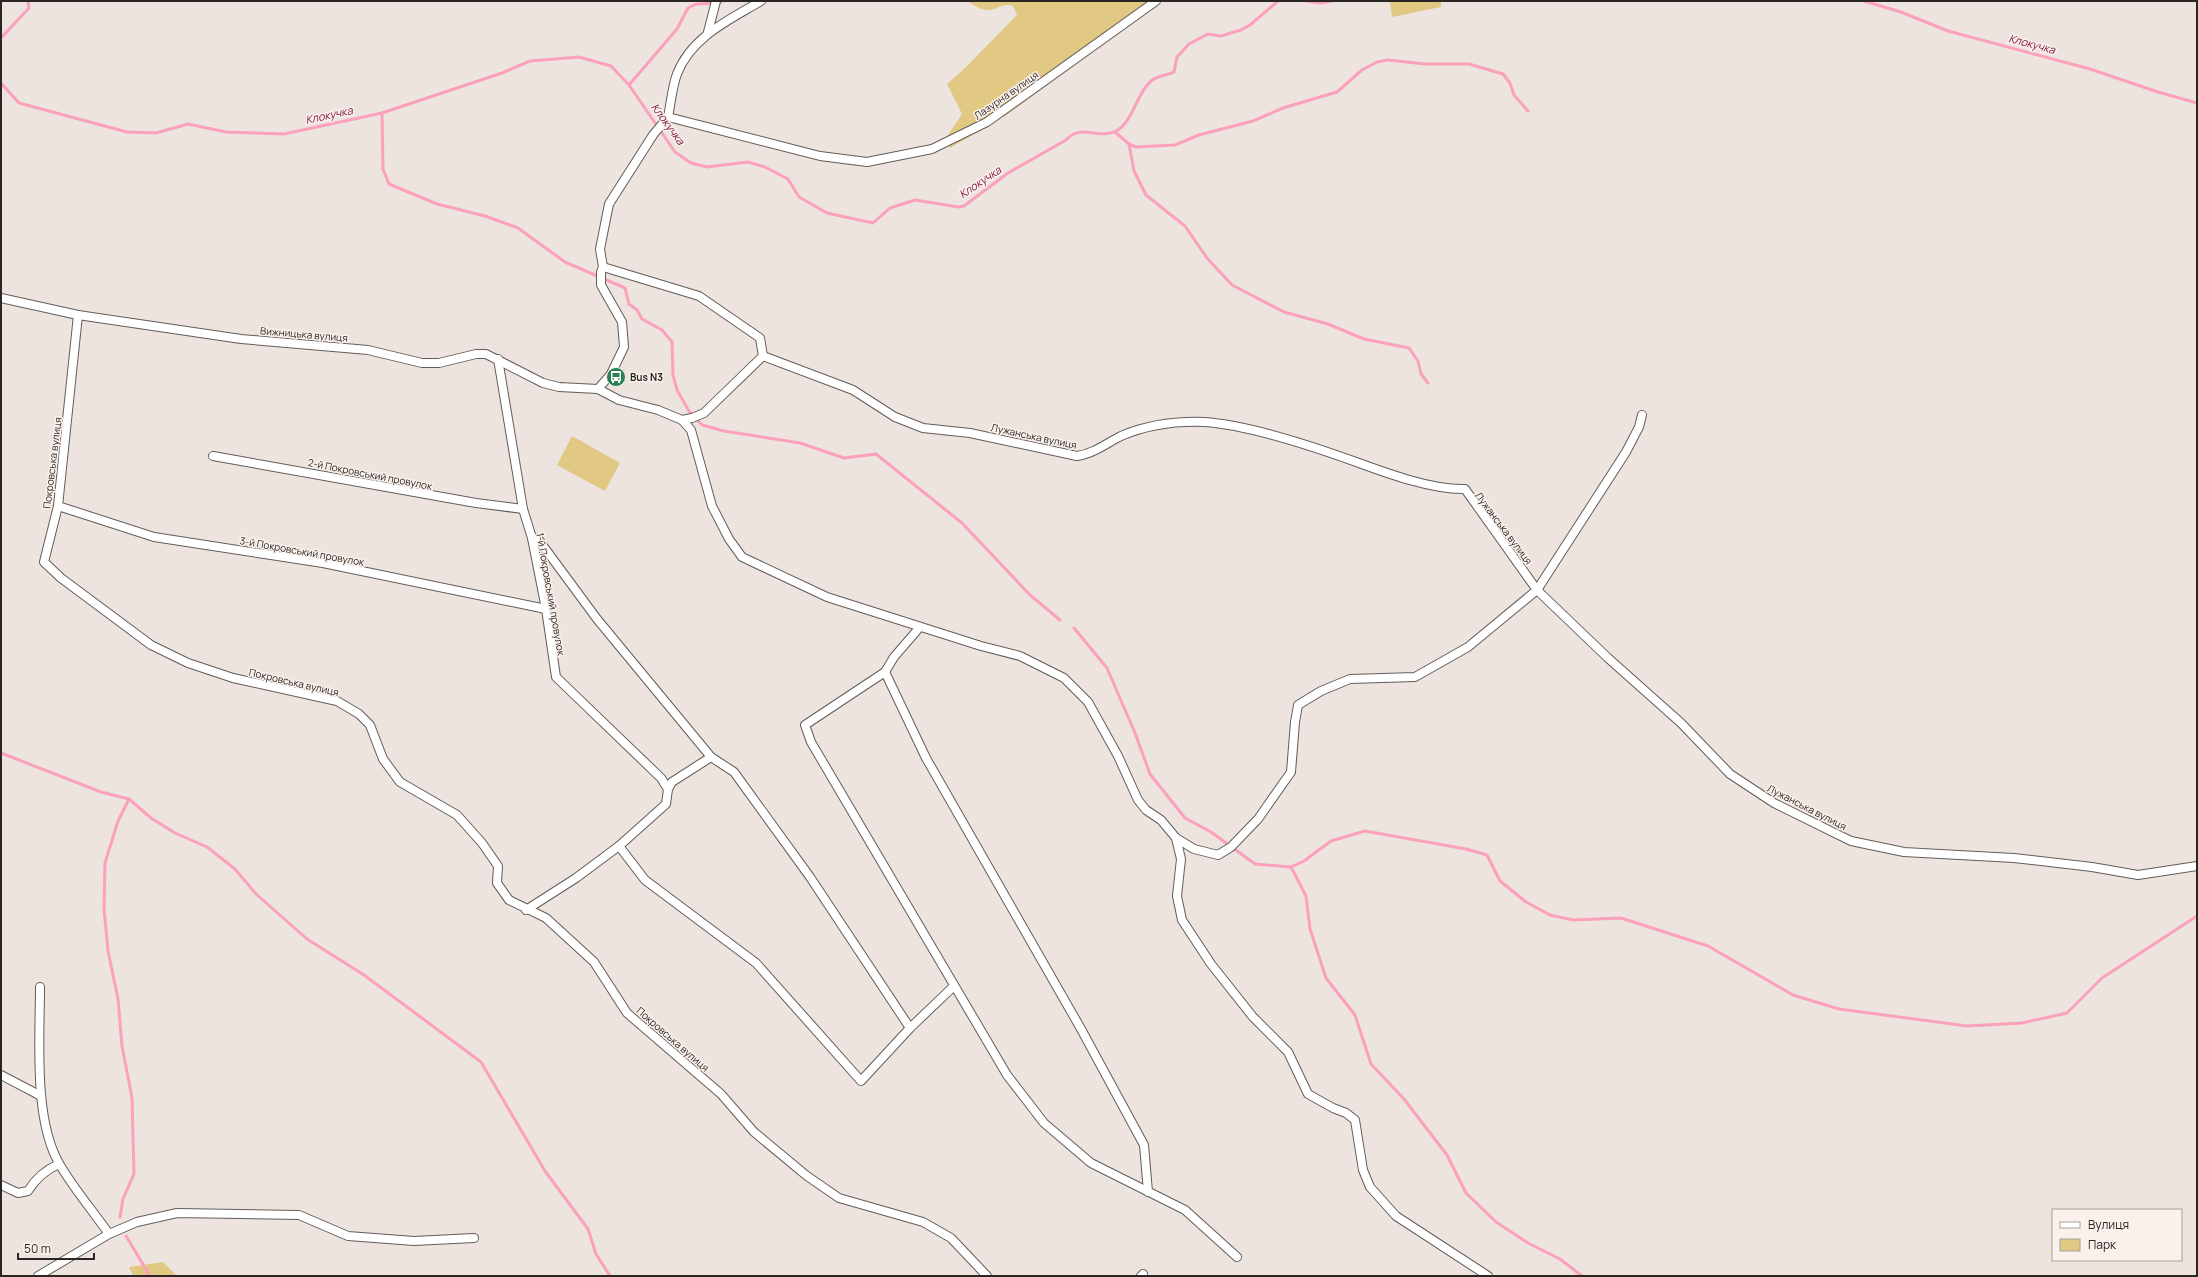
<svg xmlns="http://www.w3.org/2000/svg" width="2198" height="1277" font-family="Manrope,sans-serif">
<rect width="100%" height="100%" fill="#ede4df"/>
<g fill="#e2c983">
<path d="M967,1H1159L1008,114L950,148L946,138L962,114L947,84L966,67L1017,15L1013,6C1002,2 998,10 988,10C981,10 973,5 967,1Z"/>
<polygon points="1390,1 1441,1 1441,7 1392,17"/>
<polygon points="572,436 620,463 605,491 557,465"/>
<polygon points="163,1262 177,1276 133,1276 129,1267"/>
</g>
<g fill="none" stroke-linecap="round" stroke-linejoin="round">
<g stroke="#fba1bb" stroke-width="3">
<polyline points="1306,1 1321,3 1332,1"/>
<polyline points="1864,1 1901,12 1948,31 2090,69 2158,92 2197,103"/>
<polyline points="1,38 29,8 28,1"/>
<path d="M1,83L19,103L127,132L156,133L188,124L226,132L284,134L382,113L502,73L530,61L579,57L611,66L629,85L675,152L691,163L707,167L748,162L765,167L788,179L799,197L827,213L873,223L890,208L915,200L958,207L964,206L1008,173L1066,140C1081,123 1099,140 1116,131C1133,122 1136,94 1151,81C1158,75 1167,76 1174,72L1177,57L1189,44L1208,34L1221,36L1241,30L1250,25L1278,1"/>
<polyline points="629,85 677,29 688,8 696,4 720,3 722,1"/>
<polyline points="382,113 383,169 389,184 437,204 485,216 518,228 565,262 625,288 629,304 637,310 642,319 662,330 672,342 673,375 677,390 689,411 702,425 724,431 800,443 844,458 876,454 962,523 1030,595 1060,620"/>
<polyline points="1115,132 1129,144 1134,171 1146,195 1185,226 1207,258 1232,285 1284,312 1328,324 1364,339 1409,348 1418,361 1421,374 1428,383"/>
<polyline points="1129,144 1136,147 1175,145 1199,135 1253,121 1283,108 1337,92 1362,70 1377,62 1388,60 1425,64 1469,64 1503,74 1510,83 1514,95 1528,111"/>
<polyline points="1074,628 1107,668 1135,733 1150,774 1185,818 1211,832 1255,864 1291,867 1304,861 1331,841 1365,831 1466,849 1487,855 1500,881 1526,902 1550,915 1573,920 1621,918 1708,946 1793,995 1839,1009 1967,1026 2022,1023 2067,1013 2102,978 2197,916"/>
<polyline points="1,753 101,792 129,799 151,818 175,833 207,847 235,869 256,894 307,939 364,975 481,1062 545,1171 588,1229 596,1254 610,1276"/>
<polyline points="1291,867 1306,896 1310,929 1326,978 1355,1015 1371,1064 1404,1099 1447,1155 1466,1193 1496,1222 1528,1243 1560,1259 1582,1276"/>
<polyline points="120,1217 123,1199 134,1174 132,1098 122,1046 118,999 108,951 104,908 105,863 118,821 129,799"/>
<polyline points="126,1236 150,1276"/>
</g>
<g stroke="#645c58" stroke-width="10">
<g id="minor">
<polyline points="708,32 716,1"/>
<path d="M668,117C671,103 672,87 677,74C691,37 729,20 761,1"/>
<polyline points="603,267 699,296 760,338 763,356"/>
<polyline points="1,298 78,315 241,339 368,350 422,363 439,363 476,354 486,354 543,383 559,387 598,389 619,400 658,410 682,420 691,430 712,506 729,539 742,557 827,597 981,646 1020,656 1064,678 1088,702 1118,756 1138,800 1146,810 1161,820 1176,838 1194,849 1218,855 1231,847 1258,819 1291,772 1295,722 1298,705 1321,691 1350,679 1415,677 1468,647 1537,590 1626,452 1639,427 1642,415"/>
<polyline points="78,315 58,506 44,562 61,578 151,645 188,663 233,678 337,701 359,714 370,725 383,759 400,782 457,815 482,843 498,866 497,883 509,900 546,918 594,962 627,1013 721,1094 754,1132 807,1176 839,1198 923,1222 951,1238 987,1276"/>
<polyline points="498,359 523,509 532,538 546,609 556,677 661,778 668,789"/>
<polyline points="598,389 611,374 624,347 622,322 601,285 601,272 603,267 600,249 609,204 653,135 668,117 820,156 867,162 932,149 987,122 1156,1"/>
<path d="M682,420L692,418L704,413L763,356L853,390L895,417L923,428L970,433L1077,456C1093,454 1107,443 1121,436C1147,425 1176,421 1204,422C1251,425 1315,447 1359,463C1389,474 1433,490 1465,489L1537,590L1608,658L1681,723L1730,774L1774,803L1851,841L1904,852L2014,858L2092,867L2138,875L2197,866"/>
<polyline points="213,456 476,503 523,509"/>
<polyline points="58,506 154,537 323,563 546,609"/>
<polyline points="532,538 538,539 597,619 711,757 734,772 810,877 910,1028 954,986"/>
<polyline points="920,627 894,657 885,672 926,758 1081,1029 1144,1145 1148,1192"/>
<polyline points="885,672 805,725 811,742 1007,1075 1044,1123 1091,1163 1185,1210 1237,1257"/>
<polyline points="1176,838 1181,859 1177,896 1182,920 1211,964 1253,1017 1288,1052 1308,1094 1333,1108 1346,1113 1355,1120 1363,1170 1370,1187 1396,1216 1488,1276"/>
<polyline points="619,846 645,880 756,963 861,1081 910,1028"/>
<polyline points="526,910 576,878 619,846 666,804 668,789 672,782 711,757"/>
<path d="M40,987C40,1038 33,1120 60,1165C74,1189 93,1211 109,1234"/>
<polyline points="1,1075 41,1096"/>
<path d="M1,1185L18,1193L28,1191C36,1178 45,1170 59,1164"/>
<polyline points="38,1276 109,1234 137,1222 177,1213 299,1215 348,1236 414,1241 474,1238"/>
<polyline points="1141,1276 1143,1274"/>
</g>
</g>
<use href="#minor" stroke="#fff" stroke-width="8"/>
</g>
<defs>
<g id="bus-disc" transform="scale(1)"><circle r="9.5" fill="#288054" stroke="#fbf1ec"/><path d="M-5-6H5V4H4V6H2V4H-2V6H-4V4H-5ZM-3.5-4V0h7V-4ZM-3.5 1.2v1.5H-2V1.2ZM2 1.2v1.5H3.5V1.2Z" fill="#fff"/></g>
</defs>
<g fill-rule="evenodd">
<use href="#bus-disc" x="616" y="377"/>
</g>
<g text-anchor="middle" stroke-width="3" stroke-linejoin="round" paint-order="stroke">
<g font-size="10" fill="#292624" stroke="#fbf1ec">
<text transform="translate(1006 95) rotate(-35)" y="4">Лазурна вулиця</text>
<text transform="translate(304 334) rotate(5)" y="4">Вижницька вулиця</text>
<text transform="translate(1034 436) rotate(12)" y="4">Лужанська вулиця</text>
<text transform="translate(52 463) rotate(-83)" y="4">Покровська вулиця</text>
<text transform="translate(370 474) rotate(11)" y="4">2-й Покровський провулок</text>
<text transform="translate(1504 528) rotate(53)" y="4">Лужанська вулиця</text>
<text transform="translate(302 551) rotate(10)" y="4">3-й Покровський провулок</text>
<text transform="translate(551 594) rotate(80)" y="4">1-й Покровський провулок</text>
<text transform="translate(294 682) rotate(13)" y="4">Покровська вулиця</text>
<text transform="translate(1807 807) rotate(27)" y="4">Лужанська вулиця</text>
<text transform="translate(673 1039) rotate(41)" y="4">Покровська вулиця</text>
</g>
<g font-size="10" font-weight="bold" fill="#292624" stroke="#fbf1ec" text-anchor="start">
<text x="630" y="381">Bus N3</text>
</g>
<g font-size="11" font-style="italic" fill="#801943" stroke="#fbf1ec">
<text transform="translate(2032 44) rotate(15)" y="4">Клокучка</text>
<text transform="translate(329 115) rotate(-12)" y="4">Клокучка</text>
<text transform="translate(668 124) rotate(54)" y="4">Клокучка</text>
<text transform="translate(980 182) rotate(-34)" y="4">Клокучка</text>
</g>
</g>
<rect width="2198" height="1277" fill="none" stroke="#292624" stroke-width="4"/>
<rect x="2052" y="1209" width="130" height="52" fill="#fbf1ec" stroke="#a7a09c"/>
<rect x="2060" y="1222" width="20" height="6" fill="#ffffff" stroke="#a7a09c"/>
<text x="2088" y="1229" font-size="12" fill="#292624">Вулиця</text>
<rect x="2060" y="1239" width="20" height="12" fill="#e2c983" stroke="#a7a09c"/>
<text x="2088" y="1249" font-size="12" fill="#292624">Парк</text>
<path d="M18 1253v6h76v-6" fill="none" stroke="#292624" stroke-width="2"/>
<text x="24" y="1253" font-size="12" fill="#292624" stroke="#fbf1ec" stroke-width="3" paint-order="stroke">50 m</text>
</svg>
